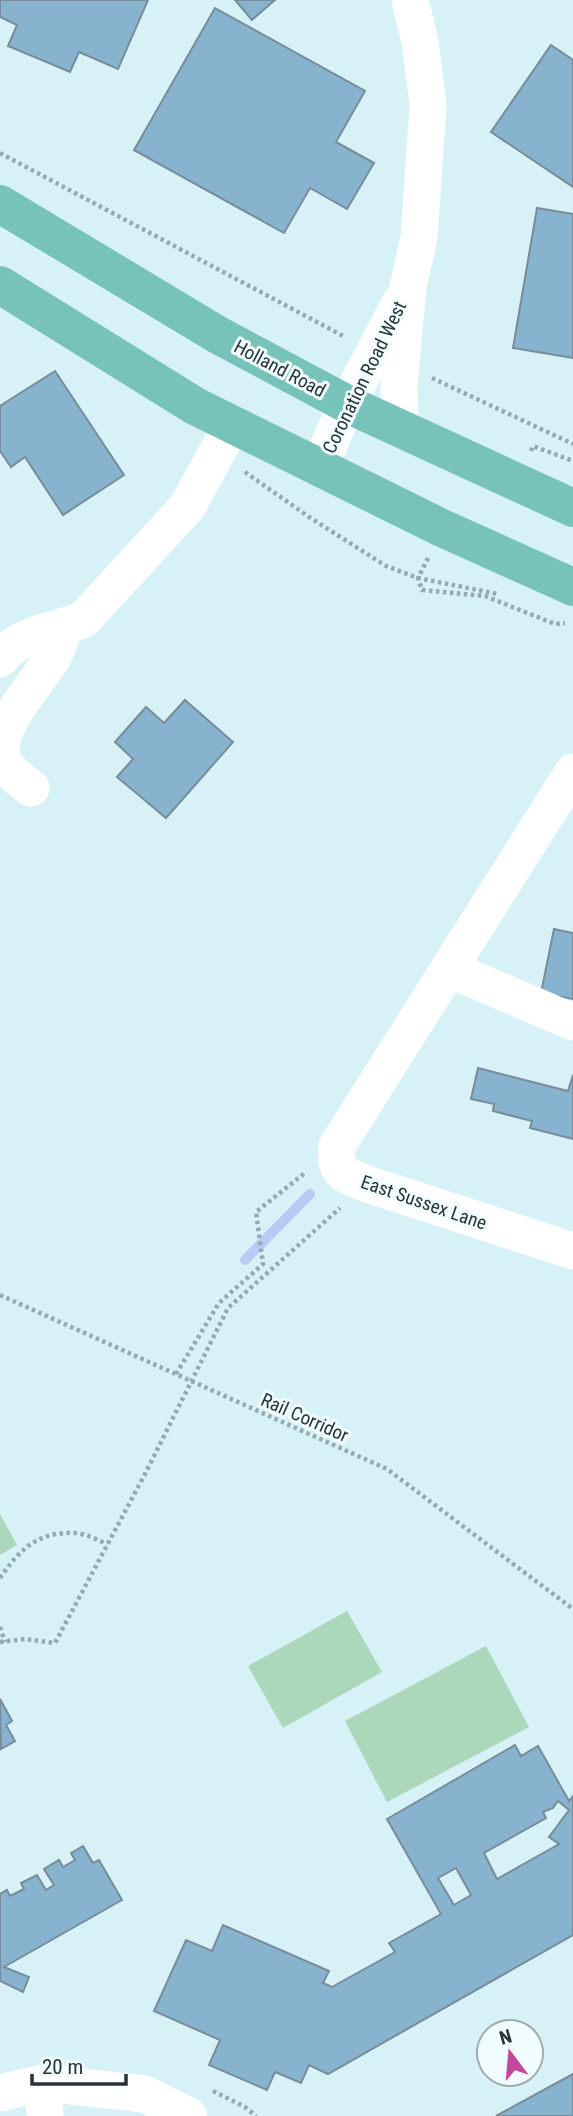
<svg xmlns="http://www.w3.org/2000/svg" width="573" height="2116" font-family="'Roboto Condensed',sans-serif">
<rect width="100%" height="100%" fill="#d6f2f7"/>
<g fill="#abd7bb">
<polygon points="0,1514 17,1545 0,1555"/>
<polygon points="347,1611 382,1672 283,1728 248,1666"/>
<polygon points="486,1646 529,1727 387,1802 345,1721"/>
</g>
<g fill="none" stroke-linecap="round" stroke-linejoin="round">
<polyline stroke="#b6ccf4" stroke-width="10" points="245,1260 310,1194"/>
</g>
<g fill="#88b3ce" stroke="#788c99" stroke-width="2" fill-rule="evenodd">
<polygon points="0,0 148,0 118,69 79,52 70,72 8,46 17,25 0,17"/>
<polygon points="235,0 275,0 252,20"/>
<polygon points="215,8 365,91 336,142 374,163 347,209 310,188 284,233 134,150"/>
<polygon points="551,45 573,60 573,187 491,132"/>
<polygon points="537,208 573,214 573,358 513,348"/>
<polygon points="55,371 124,475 63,515 25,457 11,467 0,451 0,406"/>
<polygon points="185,700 233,742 166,818 117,777 133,759 115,742 146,707 164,723"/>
<polygon points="554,929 573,933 573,999 541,993"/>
<polygon points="478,1068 568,1091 573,1075 573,1139 530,1128 532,1121 493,1111 494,1104 471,1099"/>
<polygon points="0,1699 12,1721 6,1725 15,1741 1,1749"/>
<path d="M515,1745L521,1756L538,1746L569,1801L573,1796V1935L328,2074L309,2065L301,2083L275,2072L267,2090L209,2065L220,2040L154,2011L186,1940L212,1951L223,1925L329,1971L323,1983L332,1987L395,1952L389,1943L441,1914L387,1819ZM558,1801L569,1810L549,1837L559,1844L497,1879L484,1853L546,1818L543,1812L553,1808ZM456,1868L471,1895L454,1905L438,1878Z"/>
<polygon points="83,1846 93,1863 99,1860 122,1900 4,1967 29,1977 23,1992 0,1981 0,1894 7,1890 10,1896 24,1889 21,1883 37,1875 46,1890 54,1885 44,1869 59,1860 63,1867 75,1860 71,1853"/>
<polygon points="573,2074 573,2116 496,2116"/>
</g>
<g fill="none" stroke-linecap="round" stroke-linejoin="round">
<g stroke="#94aaae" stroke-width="4.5" stroke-dasharray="3.5 3.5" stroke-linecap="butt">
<polyline points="0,153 345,337"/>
<polyline points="432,378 573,444"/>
<polyline points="531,451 533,446 573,461"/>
<polyline points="245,472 309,517 386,566 418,578 498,594"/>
<polyline points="428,558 418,578 422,590 485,596 555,624 565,623"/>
<polyline points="0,1295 387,1469 573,1609"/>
<polyline points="176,1374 219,1303 263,1264 256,1212 306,1172"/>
<path d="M0,1578C20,1549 38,1531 76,1533C86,1534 98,1540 107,1544"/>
<polyline points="0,1627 5,1642"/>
<polyline points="0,1642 25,1639 55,1643 145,1474 228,1308 340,1208"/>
<polyline points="213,2091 245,2107 256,2116"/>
</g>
<g stroke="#fff" stroke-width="37">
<polyline points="400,429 399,388 401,363 408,287 419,238 428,105 420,42 410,0"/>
<polyline points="319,467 347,404 400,303"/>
<path d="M0,659C20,632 55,632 84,619L187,507L232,425"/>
<path d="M573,772L337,1146C333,1174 345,1174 367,1184L573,1251"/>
<path d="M31,788C19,779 2,767 1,751C0,722 38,681 53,657C58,648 61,637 65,627"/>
<polyline points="449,969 573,1022"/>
<polyline points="43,2083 45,2116"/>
<polyline points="0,2093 43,2083 145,2094 189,2116"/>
</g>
<g stroke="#77c3ba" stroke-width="38">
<polyline points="0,204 218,335 347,404 573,508"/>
<polyline points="0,285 195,406 442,528 573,587"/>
</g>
</g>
<g text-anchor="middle" stroke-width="6" stroke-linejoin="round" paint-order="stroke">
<g font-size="19" fill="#293436" stroke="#f1fcfe">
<text transform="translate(280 368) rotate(28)" y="7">Holland Road</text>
<text transform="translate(364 377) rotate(-64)" y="7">Coronation Road West</text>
<text transform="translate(424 1202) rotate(19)" y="7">East Sussex Lane</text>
<text transform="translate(305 1417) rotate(24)" y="7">Rail Corridor</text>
</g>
</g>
<g transform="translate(510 2053) rotate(344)"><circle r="33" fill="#f1fcfe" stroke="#a1acae" stroke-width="2"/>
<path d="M0-5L12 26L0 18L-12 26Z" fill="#c1489c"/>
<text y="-10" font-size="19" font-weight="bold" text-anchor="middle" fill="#293436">N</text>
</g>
<path d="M32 2074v10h94v-10" fill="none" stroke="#293436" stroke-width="3.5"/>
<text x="42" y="2074" font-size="21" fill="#293436" stroke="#f1fcfe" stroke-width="5" paint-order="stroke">20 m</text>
</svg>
